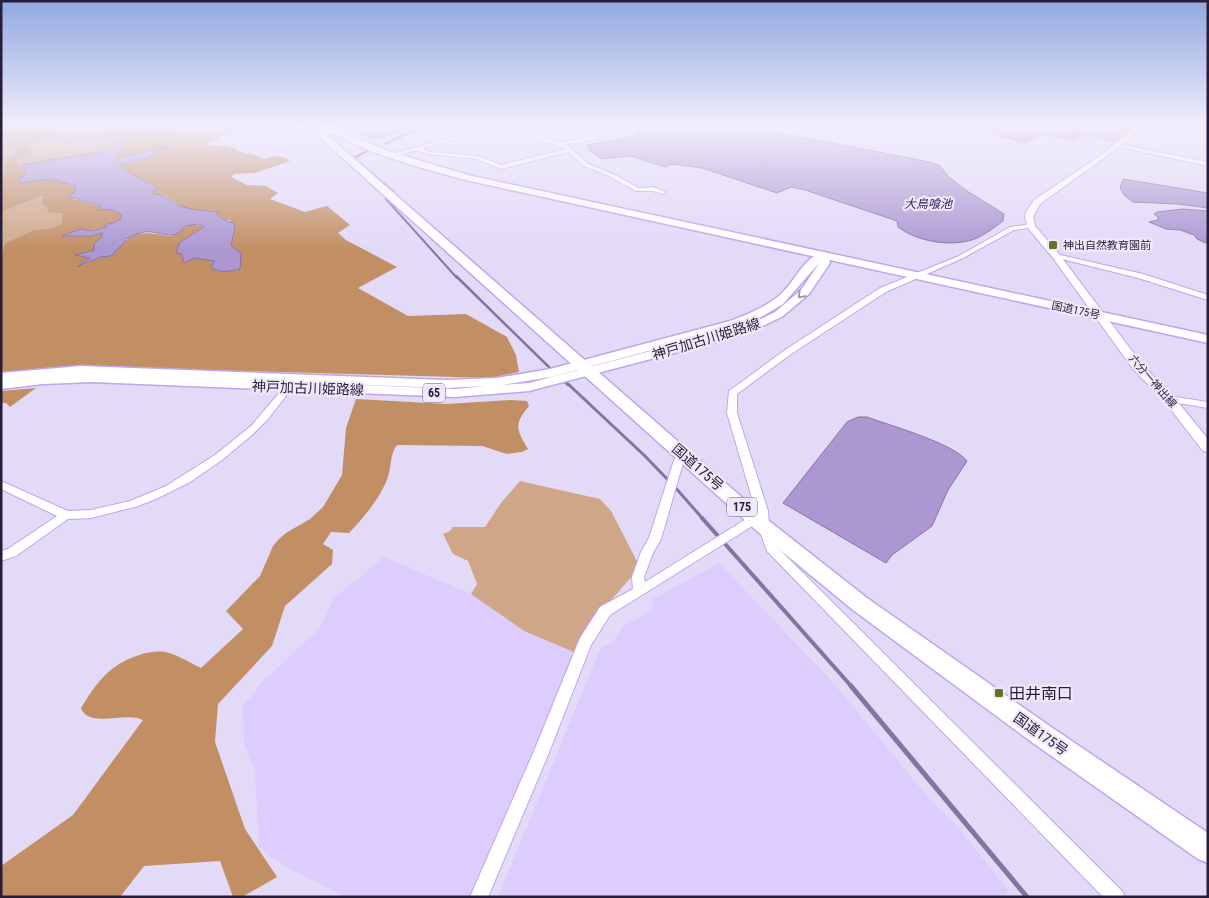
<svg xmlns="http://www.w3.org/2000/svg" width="1209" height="898" font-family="'Roboto Condensed','Noto Sans JP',sans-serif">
<rect width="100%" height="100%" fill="#e3daf8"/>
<g fill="#ddcdfe">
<polygon points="384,557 471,594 524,631 576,653 473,897 346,897 284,866 259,847 255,773 244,742 243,706 261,683 320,628 334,598"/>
<polygon points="719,563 830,679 933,803 955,824 1009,891 1003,897 498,897 601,647 614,642 623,626 651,612 653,599"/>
</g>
<g fill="#cfa788">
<path d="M984,124H992L990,125L993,127L992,130L1012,139L1025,140L1042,134L1069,140L1078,134L1038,124H1045L1106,139C1118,139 1123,124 1138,124L1115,143L1086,135L1074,143L1045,135L1024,144L979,130Z"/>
<polygon points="67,136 115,138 121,139 122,148 21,165 17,163 24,143 46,142"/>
<polygon points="1,139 19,150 6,172 1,175"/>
<polygon points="44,196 47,207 53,213 62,214 62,223 53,228 34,230 5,243 1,257 1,212"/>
<polygon points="520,481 600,499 611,511 640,567 606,606 576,653 524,631 471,594 477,584 468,561 453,554 443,534 450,531 453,527 485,527 501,503"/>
</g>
<g fill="#c28f64" fill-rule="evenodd">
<path d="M1,124H181L182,129L236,128L205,145L226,146L237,149V151L255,155L264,159C275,156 281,154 290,161L255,173L234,174L231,177L247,185L266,186L278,193L270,199L305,212L327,206L350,225L338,233L346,240L397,267L358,288L408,316L466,314L507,337L516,355L519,372L490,378L64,366L1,373V257L5,243L34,230L53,228L62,223V214L48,212L47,207L42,204L43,196L1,212V175L6,172L3,170L13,155L19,151L1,139ZM67,136L120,139L122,148L111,150L119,158L166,148L152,154L155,156L118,164L130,174L158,187L153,191L154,194L166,196L181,206L189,209L217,212V214L224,220H230L235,229L231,245L216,261L194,258L184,263L182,254L177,253L180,242L204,227C190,221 182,228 171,236C139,231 132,230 111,256L100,257L81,266L91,258L77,255L94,250V244L102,237V233L91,236L65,234C79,232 93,231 106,227V223L111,224L121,219L122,214L109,209H100L101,206L74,199L77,187L50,179L20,183L28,172L17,163L18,158L32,151L25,143L46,142Z"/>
<polygon points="36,388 10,407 6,403 1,403 1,391"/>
<path d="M356,399L446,404L510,400L527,401L529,406C514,424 516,429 528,449L522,452L507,454L482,446L397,445C389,455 392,470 386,482C378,501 363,518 349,533L331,532L323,544L333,550L332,564L285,606L272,646L218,704L215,742L245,829L277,877L242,897H233L220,861L144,866L120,897H1V866L73,815L143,720C125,711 88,729 81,708C97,682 109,665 139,655C148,652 160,650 169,653C180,656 190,663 201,668L243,629L226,611L260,576L273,546L279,539L286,533L310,519L323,507L342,475L346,428Z"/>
</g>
<g fill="#ac97d1" stroke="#8573a4">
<polygon points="373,124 427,124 374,139 357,131"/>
<path d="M630,124H733L920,160L939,165L949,177L967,191L1004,214L1003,221C995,227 986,234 977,238C954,248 917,242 898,227L897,221L805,190L791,187L777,193L702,168L672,164L665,167L631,156L601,159L589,150L587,145L628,138L640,132Z"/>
<polygon points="992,124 1038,124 1079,134 1073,139 1042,134 1025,140 1012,139 991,130 993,127 990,125"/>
<polygon points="1045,124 1130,124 1110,139 1106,139"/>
<path d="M169,147L153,153L155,156L118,165L131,174L158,188L153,191L154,194C166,194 172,203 183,207C194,210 206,211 218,212L217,215L224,220L234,223L235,229L231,245L241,253L240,269C230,271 220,274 211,267L215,261L194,258L184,263L182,254L176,253L180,242L204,227L198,224L185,226C175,243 159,230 144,232C138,233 131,237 125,239V242L111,256L100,257L77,267L90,258L75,255L94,250V244L102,237V233L91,236H62L80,229L93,231L106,227L107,223L111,224L121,219V214L109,209L100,210V205L70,197L69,194L74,193L76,186L50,179L20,183L19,180L27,172L21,165L111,150L119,158Z"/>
<polygon points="1123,179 1208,193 1208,208 1178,204 1133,202 1125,196 1120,188"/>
<polygon points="1183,209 1208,211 1208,244 1197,239 1194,235 1180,230 1166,229 1149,222 1158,220 1158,217 1154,214 1157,212"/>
<path d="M858,417H867C891,426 953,443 967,461L948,490L932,526L892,555L886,563L783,503L847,422Z"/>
</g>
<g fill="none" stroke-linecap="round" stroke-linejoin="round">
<g stroke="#8573a4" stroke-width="2">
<polyline points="385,144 411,132 441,124"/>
<polyline points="367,151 354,158 394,192"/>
<polyline points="386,199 457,278"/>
</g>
<g stroke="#8573a4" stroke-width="2.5">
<polyline points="456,276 553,371"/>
<polyline points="563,380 568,385"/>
</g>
<g stroke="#8573a4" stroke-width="3">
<polyline points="567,383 645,456 669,481"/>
<polyline points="674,486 703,519"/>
</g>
<polyline stroke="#8573a4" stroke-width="4" points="702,518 852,687"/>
<polyline stroke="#8573a4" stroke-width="5" points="851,686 1027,897"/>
<polygon fill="#ac97d1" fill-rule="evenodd" points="65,124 73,124 65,134 119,137 123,139 124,147 120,153 87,160 87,156 114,149 115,141 59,138 57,134"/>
<g stroke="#bfa5ed" stroke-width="2">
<g id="minor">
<polygon points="208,124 230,126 239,124 231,128"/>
<polygon points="283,124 290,124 325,132 314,133"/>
<path d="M503,124H510L509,125L558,143L591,137L579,124H583L596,137V139L564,145L568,146L588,164L613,174L639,188L653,187L666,192L663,194L653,191H636L609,176L584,166L568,152L501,169L477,159L429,154L417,150L391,157L388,155ZM504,126L566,149L501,165L478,156L430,152L422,148Z"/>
<polygon points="1191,124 1208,126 1208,128 1191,125"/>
<polygon points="1117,144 1208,162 1208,166 1115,146"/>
<polygon points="1031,224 1033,225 1033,227 1014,230 963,258 886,292 791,354 737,394 737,413 768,511 769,526 776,546 1122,891 1125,897 1103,897 767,551 757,523 610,615 591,645 548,755 488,897 470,897 534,751 580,638 600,607 633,589 632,577 641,552 649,538 674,460 681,453 685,452 690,455 683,463 661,539 653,553 644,577 645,582 751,516 757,515 727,413 729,391 785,350 880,288 959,256 1010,227"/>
<polygon points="1056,254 1143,274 1208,295 1208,300 1138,278 1054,257 1054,255"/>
<polygon points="289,384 293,387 268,419 252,435 222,460 190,482 156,499 138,506 91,518 68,519 16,556 1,561 1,551 8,549 57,516 1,489 1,481 68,511 91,510 130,501 166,486 215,455 251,426 286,385"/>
<polygon points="1169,396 1208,402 1208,408 1166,401 1164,399"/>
</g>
</g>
<g stroke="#bfa5ed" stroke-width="2">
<polygon id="secondary" points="1140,124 1147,124 1108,155 1040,204 1033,217 1035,226 1059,254 1141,363 1173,396 1208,439 1208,452 1203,451 1165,402 1133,369 1053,258 1028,228 1025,217 1026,212 1034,200 1104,153"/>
</g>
<g stroke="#bfa5ed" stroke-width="3">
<path id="primary" d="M823,252L828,255L830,263L809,294L783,316L767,324L731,338L529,391L455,397L92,382L43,384L1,389V381L32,377L1,381V373L81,366L445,380L497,378L550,369L730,321C748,314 767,307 782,293C795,281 804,257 823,252ZM820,262L801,290L775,312L759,320L723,332L529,383L502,385L551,377L738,327L761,317L783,304ZM219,379L445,388L486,386L455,389Z"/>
</g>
<g stroke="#bfa5ed" stroke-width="3">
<path id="trunk" d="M321,124H328L360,140L394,153L472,176L1208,335V343L470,181C431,171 391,160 354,144C344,139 337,132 326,134L769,521L867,598L1051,727L1208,833V863L1198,859L1033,743L853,610L757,531L317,135V131L327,129L321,127Z"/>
</g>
<use href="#minor" fill="#fff" fill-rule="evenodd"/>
<use href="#secondary" fill="#fff" fill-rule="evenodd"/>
<use href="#primary" fill="#fff" fill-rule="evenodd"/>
<use href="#trunk" fill="#fff" fill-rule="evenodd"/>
</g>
<defs><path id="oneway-chevron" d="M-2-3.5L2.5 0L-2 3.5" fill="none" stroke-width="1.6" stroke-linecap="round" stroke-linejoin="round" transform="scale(1.25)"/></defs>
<use stroke="#9f9aa6" href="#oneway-chevron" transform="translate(801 295) rotate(135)"/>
<linearGradient id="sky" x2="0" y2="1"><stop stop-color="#90a8df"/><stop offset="0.5" stop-color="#f2eefc"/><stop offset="1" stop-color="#f2eefc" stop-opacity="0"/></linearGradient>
<rect width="1209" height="250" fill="url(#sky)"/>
<g fill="#627421" stroke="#efeaf9" stroke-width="2">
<rect x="1048" y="240" width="10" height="10" rx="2.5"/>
<rect x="994" y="688" width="10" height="10" rx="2.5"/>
</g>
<g text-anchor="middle" stroke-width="4.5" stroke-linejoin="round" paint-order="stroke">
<g font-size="11" fill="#291e3a" stroke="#efeaf9" text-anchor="start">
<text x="1063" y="249">神出自然教育園前</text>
</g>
<g font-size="11" fill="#291e3a" stroke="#efeaf9">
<text transform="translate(1076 310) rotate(12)" y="4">国道175号</text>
<text transform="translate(1153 381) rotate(49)" y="4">六分一神出線</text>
</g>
<g font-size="12" font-style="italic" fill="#341459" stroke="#efeaf9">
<text x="928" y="208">大鳥喰池</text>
</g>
<g fill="#efeaf9" stroke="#645b73" stroke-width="1">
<rect x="423" y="383.5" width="22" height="19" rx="4"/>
<rect x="727" y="497.5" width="30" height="19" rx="4"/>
</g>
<g font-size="12" font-weight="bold" fill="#291e3a">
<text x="434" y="397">65</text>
<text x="742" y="511">175</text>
</g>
<g font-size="14" fill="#291e3a" stroke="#efeaf9">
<text transform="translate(706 339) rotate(-17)" y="5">神戸加古川姫路線</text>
<text transform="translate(308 388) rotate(2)" y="5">神戸加古川姫路線</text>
<text transform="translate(698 467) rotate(41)" y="5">国道175号</text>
<text transform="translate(1041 734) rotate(35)" y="5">国道175号</text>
</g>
<g font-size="16" fill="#291e3a" stroke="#efeaf9" text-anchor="start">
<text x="1009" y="699">田井南口</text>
</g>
</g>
<rect width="1209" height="898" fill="none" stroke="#291e3a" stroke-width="5"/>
</svg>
